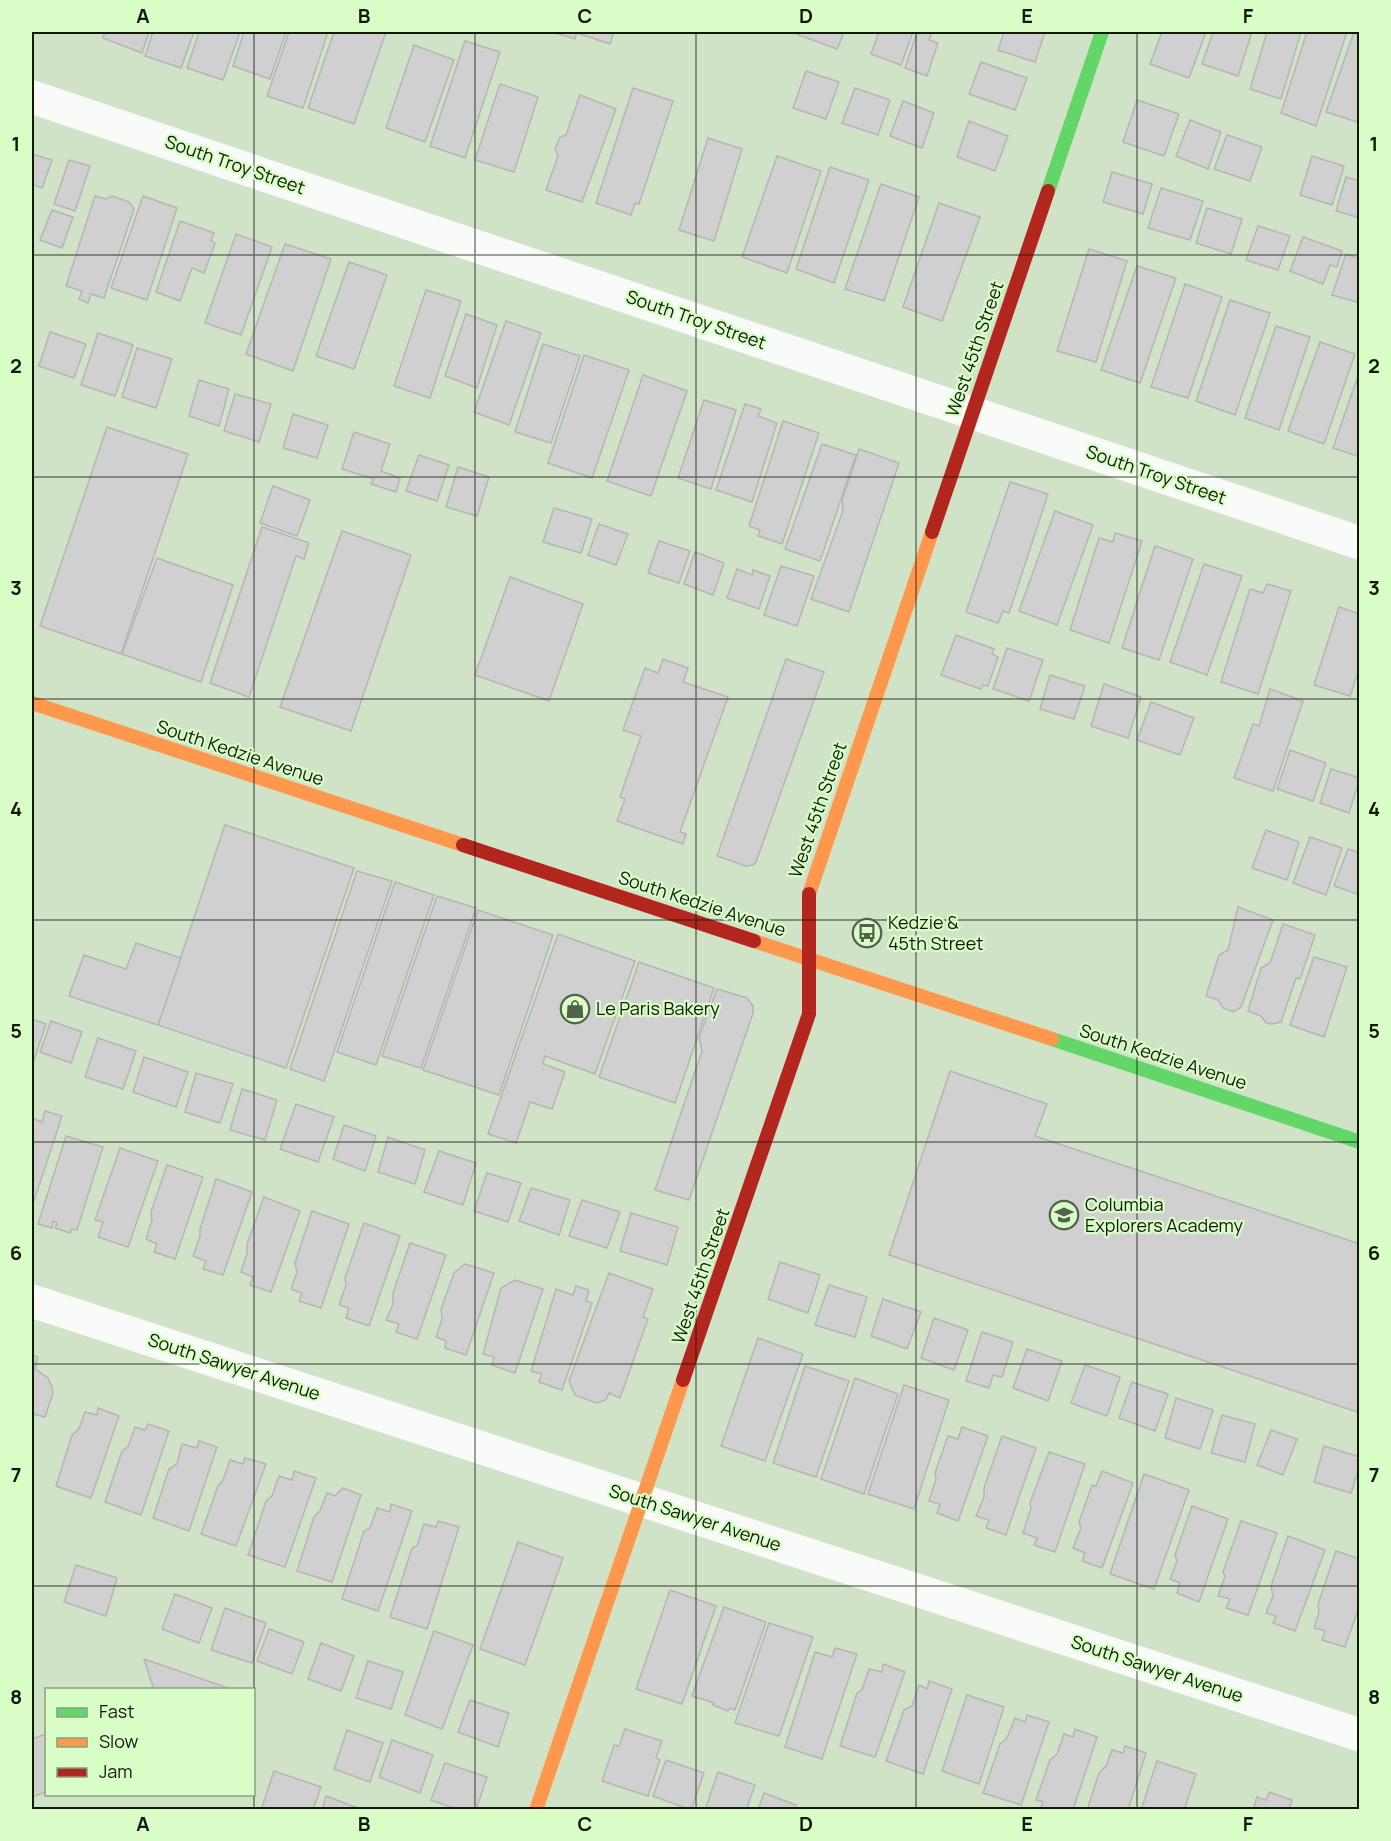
<svg xmlns="http://www.w3.org/2000/svg" width="1391" height="1841" font-family="Manrope,sans-serif">
<rect width="100%" height="100%" fill="#d0e3c7"/>
<g fill="#d1d0d0" stroke="#b4b6b4" stroke-width="1.5">
<polygon points="105,32 149,32 142,53 103,38"/>
<polygon points="153,32 194,32 181,68 145,56"/>
<polygon points="199,32 240,32 223,80 187,68"/>
<polygon points="244,32 286,32 270,79 233,66"/>
<polygon points="289,32 328,32 303,108 267,96"/>
<polygon points="334,32 386,32 354,124 308,108"/>
<polygon points="552,32 577,32 575,39"/>
<polygon points="581,32 614,32 610,44 580,34"/>
<polygon points="791,32 844,32 837,49"/>
<polygon points="879,32 913,32 901,65 871,54"/>
<polygon points="917,32 932,32 929,40 938,43 927,76 905,68"/>
<polygon points="1004,32 1045,32 1035,62 998,50"/>
<polygon points="1162,32 1206,32 1189,78 1150,64"/>
<polygon points="1213,32 1252,32 1238,76 1202,64"/>
<polygon points="1267,32 1301,32 1281,99 1250,89"/>
<polygon points="1307,32 1347,32 1316,126 1281,113"/>
<polygon points="1354,32 1360,32 1360,123 1326,112"/>
<polygon points="465,41 500,52 465,158 430,146"/>
<polygon points="414,45 454,60 425,142 386,128"/>
<polygon points="981,62 1027,78 1015,110 969,94"/>
<polygon points="806,71 839,82 826,119 793,108"/>
<polygon points="500,84 538,97 514,172 475,160"/>
<polygon points="633,88 673,101 639,204 635,203 631,215 596,203"/>
<polygon points="855,88 890,100 878,135 842,123"/>
<polygon points="580,95 616,109 582,202 546,190 558,156 555,149 560,137 566,135"/>
<polygon points="1137,100 1179,114 1164,156 1123,142"/>
<polygon points="903,101 934,113 922,148 890,136"/>
<polygon points="1190,120 1221,132 1208,169 1176,156"/>
<polygon points="969,121 1008,136 995,171 957,157"/>
<polygon points="1227,135 1262,147 1250,181 1214,169"/>
<polygon points="708,138 742,149 714,241 679,230"/>
<polygon points="32,154 52,160 42,188 32,184"/>
<polygon points="777,156 821,171 787,273 742,257"/>
<polygon points="1312,156 1344,166 1332,205 1300,195"/>
<polygon points="69,160 90,166 75,211 54,204"/>
<polygon points="830,167 869,180 834,283 796,269"/>
<polygon points="1112,172 1152,184 1143,214 1103,202"/>
<polygon points="1346,177 1360,181 1360,218 1336,211"/>
<polygon points="881,184 919,197 884,301 845,289"/>
<polygon points="1161,188 1203,201 1190,240 1148,228"/>
<polygon points="95,196 106,199 112,196 129,202 134,209 104,298 91,294 88,303 79,299 82,291 66,286"/>
<polygon points="143,196 177,208 147,300 111,288"/>
<polygon points="939,203 980,217 942,321 903,307"/>
<polygon points="1207,208 1242,219 1231,254 1196,243"/>
<polygon points="52,210 73,217 62,248 40,240"/>
<polygon points="180,221 214,233 211,241 215,243 204,273 192,268 180,301 156,292"/>
<polygon points="1258,226 1290,236 1278,270 1246,260"/>
<polygon points="236,234 272,247 241,335 205,323"/>
<polygon points="1303,237 1342,251 1337,267 1330,265 1323,284 1290,271"/>
<polygon points="285,244 331,259 293,371 246,354"/>
<polygon points="1089,249 1127,261 1096,362 1057,351"/>
<polygon points="1346,254 1360,259 1360,303 1332,295"/>
<polygon points="349,262 387,275 354,369 316,356"/>
<polygon points="1137,266 1176,278 1140,383 1101,370"/>
<polygon points="1185,284 1222,297 1188,398 1151,387"/>
<polygon points="426,290 461,301 430,398 394,386"/>
<polygon points="1230,300 1270,313 1235,415 1196,401"/>
<polygon points="466,314 497,325 477,388 445,376"/>
<polygon points="506,321 541,333 509,425 474,412"/>
<polygon points="1276,326 1310,337 1279,430 1245,418"/>
<polygon points="50,332 86,344 74,378 39,366"/>
<polygon points="98,333 133,345 115,396 81,385"/>
<polygon points="1320,342 1355,354 1324,444 1288,431"/>
<polygon points="543,344 580,356 551,443 515,432"/>
<polygon points="137,348 172,359 156,408 122,397"/>
<polygon points="584,355 629,370 592,478 548,463"/>
<polygon points="1360,370 1360,457 1333,448"/>
<polygon points="643,375 687,391 651,496 607,481"/>
<polygon points="199,380 229,389 219,426 189,416"/>
<polygon points="235,394 271,404 259,442 224,431"/>
<polygon points="704,400 736,410 711,489 678,478"/>
<polygon points="745,404 761,409 758,416 777,423 752,502 716,490"/>
<polygon points="293,414 328,425 317,458 283,448"/>
<polygon points="783,421 819,433 782,544 758,536 760,530 749,526"/>
<polygon points="107,427 188,454 121,654 40,626"/>
<polygon points="354,432 390,444 381,471 400,478 396,492 371,484 374,479 342,469"/>
<polygon points="822,444 856,455 820,561 785,549"/>
<polygon points="859,449 899,463 849,612 811,599 843,511 842,500"/>
<polygon points="419,455 449,465 437,501 406,491"/>
<polygon points="458,467 489,477 477,516 446,507"/>
<polygon points="1010,482 1048,494 1009,613 1003,611 998,623 966,612"/>
<polygon points="273,486 310,500 297,536 260,523"/>
<polygon points="554,508 592,519 581,553 543,542"/>
<polygon points="1055,511 1093,525 1057,625 1019,611"/>
<polygon points="599,524 628,534 616,565 588,555"/>
<polygon points="262,527 309,543 304,559 296,556 249,697 210,683"/>
<polygon points="342,531 411,555 351,731 280,707"/>
<polygon points="1115,533 1142,541 1109,643 1070,630 1099,538 1113,542"/>
<polygon points="659,541 690,551 679,583 648,573"/>
<polygon points="1155,546 1193,559 1159,660 1122,648"/>
<polygon points="695,552 724,563 713,595 684,584"/>
<polygon points="157,558 233,585 201,682 122,654"/>
<polygon points="1204,564 1242,576 1207,675 1170,662"/>
<polygon points="781,566 814,576 797,626 764,615"/>
<polygon points="737,569 752,575 753,570 770,576 759,609 727,598"/>
<polygon points="510,577 583,604 549,701 475,675"/>
<polygon points="1267,584 1291,591 1258,694 1221,682 1250,589 1263,593"/>
<polygon points="1339,607 1360,614 1360,666 1350,696 1314,685"/>
<polygon points="956,635 994,649 992,654 998,657 988,686 983,685 981,689 941,675"/>
<polygon points="1007,648 1043,660 1029,701 993,689"/>
<polygon points="663,659 688,668 683,682 728,697 680,832 686,834 683,844 617,821 625,799 620,797 641,736 623,730 645,668 658,673"/>
<polygon points="786,659 824,672 756,862 753,865 746,866 717,856"/>
<polygon points="1050,675 1085,686 1074,719 1040,709"/>
<polygon points="1104,684 1141,697 1128,738 1091,726"/>
<polygon points="1270,689 1303,701 1273,791 1234,778 1253,724 1259,726"/>
<polygon points="1151,702 1194,718 1180,755 1137,740"/>
<polygon points="1290,750 1326,763 1313,801 1277,789"/>
<polygon points="1331,769 1360,778 1349,813 1320,803"/>
<polygon points="225,825 354,868 286,1068 158,1025"/>
<polygon points="1266,830 1299,842 1287,880 1252,868"/>
<polygon points="1310,837 1342,848 1326,895 1293,883"/>
<polygon points="1348,849 1360,853 1360,895 1334,886"/>
<polygon points="357,871 392,881 324,1081 290,1069"/>
<polygon points="395,882 434,895 376,1065 337,1052"/>
<polygon points="437,896 476,908 421,1068 382,1056"/>
<polygon points="1238,907 1273,920 1241,1007 1234,1012 1223,1008 1218,1000 1206,996 1219,955 1228,950"/>
<polygon points="478,910 553,935 499,1095 423,1070"/>
<polygon points="1283,924 1315,935 1300,979 1296,978 1281,1022 1272,1024 1266,1023 1261,1016 1248,1011 1261,968 1270,963"/>
<polygon points="558,934 635,961 595,1074 545,1056 543,1064 565,1072 552,1109 530,1102 516,1143 488,1134"/>
<polygon points="136,943 181,958 158,1025 69,996 84,955 126,969"/>
<polygon points="1314,957 1347,967 1324,1037 1290,1025"/>
<polygon points="639,962 714,988 675,1103 599,1077"/>
<polygon points="717,989 747,998 753,1006 753,1013 689,1200 655,1190 702,1051 699,1038"/>
<polygon points="32,1019 46,1024 34,1060 32,1059"/>
<polygon points="51,1021 82,1032 71,1063 40,1052"/>
<polygon points="98,1038 136,1051 123,1089 85,1077"/>
<polygon points="144,1057 188,1072 176,1107 133,1092"/>
<polygon points="950,1071 1047,1104 1035,1136 1360,1244 1360,1413 889,1255"/>
<polygon points="196,1073 233,1084 220,1123 185,1112"/>
<polygon points="242,1089 277,1100 265,1140 230,1130"/>
<polygon points="296,1104 334,1117 318,1162 280,1149"/>
<polygon points="45,1111 62,1116 32,1207 32,1118 42,1122"/>
<polygon points="344,1125 376,1136 365,1171 333,1159"/>
<polygon points="66,1136 103,1147 77,1230 72,1229 70,1233 55,1228 57,1223 53,1221 52,1228 38,1224"/>
<polygon points="388,1137 425,1150 415,1184 378,1172"/>
<polygon points="120,1148 158,1161 128,1247 98,1237 103,1222 95,1220"/>
<polygon points="439,1151 476,1163 463,1205 424,1192"/>
<polygon points="167,1165 203,1177 175,1259 154,1252 157,1244 146,1239 152,1220 151,1212"/>
<polygon points="487,1173 521,1183 508,1222 474,1211"/>
<polygon points="216,1179 252,1192 223,1275 203,1269 206,1261 193,1256 200,1236 200,1229"/>
<polygon points="531,1188 570,1200 559,1235 519,1221"/>
<polygon points="264,1197 300,1211 271,1292 250,1285 253,1277 241,1272 247,1253 247,1244"/>
<polygon points="582,1200 620,1212 607,1248 569,1236"/>
<polygon points="312,1211 349,1224 321,1308 299,1301 302,1293 291,1289 297,1272 295,1263"/>
<polygon points="631,1213 678,1227 667,1265 620,1251"/>
<polygon points="364,1223 400,1236 369,1326 346,1318 349,1308 339,1305 346,1285 345,1278"/>
<polygon points="410,1243 446,1255 417,1339 396,1332 399,1324 386,1320 393,1304 393,1293"/>
<polygon points="780,1262 820,1275 808,1313 768,1299"/>
<polygon points="465,1264 494,1273 466,1355 445,1348 446,1341 436,1337 442,1319 441,1309 454,1273"/>
<polygon points="609,1273 653,1289 643,1317 648,1319 620,1398 609,1393 606,1400 596,1403 575,1395 569,1381"/>
<polygon points="515,1280 543,1289 515,1373 492,1365 494,1357 483,1354 501,1288"/>
<polygon points="829,1285 867,1297 855,1337 815,1325"/>
<polygon points="576,1286 589,1290 586,1301 592,1303 562,1390 539,1382 542,1374 531,1371 556,1289 573,1295"/>
<polygon points="883,1299 921,1312 907,1349 871,1336"/>
<polygon points="934,1318 968,1330 954,1370 921,1358"/>
<polygon points="982,1332 1013,1342 1002,1377 993,1375 989,1388 966,1381"/>
<polygon points="758,1338 803,1354 765,1461 721,1446"/>
<polygon points="1027,1349 1062,1361 1048,1401 1013,1388"/>
<polygon points="32,1355 38,1357 35,1369 48,1378 52,1387 53,1393 45,1417 33,1414 32,1418"/>
<polygon points="1085,1365 1120,1377 1107,1416 1071,1403"/>
<polygon points="805,1366 849,1381 816,1477 773,1463"/>
<polygon points="855,1378 898,1394 864,1494 821,1479"/>
<polygon points="1132,1382 1168,1394 1155,1431 1119,1418"/>
<polygon points="904,1385 949,1400 914,1509 868,1494"/>
<polygon points="1176,1398 1213,1410 1200,1449 1165,1438"/>
<polygon points="98,1408 119,1416 91,1498 56,1486 72,1435 79,1429 85,1412 97,1415"/>
<polygon points="1222,1415 1255,1424 1245,1462 1211,1453"/>
<polygon points="148,1424 169,1431 141,1515 105,1502 122,1451 128,1447 135,1427 145,1430"/>
<polygon points="962,1427 988,1436 958,1521 937,1513 940,1504 929,1501 936,1479 935,1473 948,1436 958,1439"/>
<polygon points="1271,1430 1297,1439 1283,1475 1257,1465"/>
<polygon points="1002,1436 1036,1448 1006,1535 986,1528 989,1520 976,1516 984,1497 984,1488"/>
<polygon points="199,1441 217,1447 189,1531 153,1518 169,1469 177,1464 182,1444 197,1448"/>
<polygon points="1324,1446 1360,1457 1360,1465 1351,1493 1314,1482"/>
<polygon points="1049,1452 1085,1464 1055,1552 1034,1545 1037,1538 1023,1533 1031,1508 1030,1503"/>
<polygon points="245,1458 266,1464 236,1546 201,1534 218,1486 223,1480 230,1460 243,1464"/>
<polygon points="294,1471 316,1478 285,1567 248,1555 266,1501 272,1496 279,1476 292,1480"/>
<polygon points="1102,1471 1133,1483 1102,1568 1082,1561 1085,1553 1073,1548 1081,1528 1079,1522 1092,1485 1096,1486"/>
<polygon points="1144,1474 1189,1490 1154,1589 1110,1574"/>
<polygon points="343,1488 361,1495 332,1582 297,1571 314,1517 320,1511 327,1493 335,1496"/>
<polygon points="391,1504 412,1511 378,1611 342,1599 364,1531 370,1528 377,1508 390,1512"/>
<polygon points="1192,1506 1228,1519 1199,1602 1177,1593 1180,1583 1170,1579 1177,1561 1175,1555"/>
<polygon points="438,1521 459,1527 427,1629 390,1617 412,1548 417,1546 424,1524 436,1527"/>
<polygon points="1241,1521 1277,1533 1248,1615 1226,1608 1230,1599 1218,1596 1225,1576 1223,1572"/>
<polygon points="1288,1536 1325,1550 1295,1631 1273,1623 1276,1616 1266,1613 1273,1596 1271,1586"/>
<polygon points="518,1542 563,1558 525,1665 480,1649"/>
<polygon points="1336,1551 1360,1559 1360,1604 1345,1647 1322,1640 1325,1631 1314,1628 1319,1612 1318,1604"/>
<polygon points="76,1565 117,1578 106,1616 64,1602"/>
<polygon points="670,1590 716,1606 682,1704 636,1689"/>
<polygon points="175,1594 212,1608 199,1643 162,1629"/>
<polygon points="724,1607 766,1622 735,1710 730,1708 728,1711 713,1705 714,1703 692,1696"/>
<polygon points="225,1608 266,1623 252,1663 211,1650"/>
<polygon points="769,1623 813,1637 779,1736 735,1723"/>
<polygon points="269,1629 304,1642 292,1674 257,1661"/>
<polygon points="434,1631 473,1645 442,1729 405,1715"/>
<polygon points="321,1643 354,1656 341,1691 308,1679"/>
<polygon points="835,1648 857,1654 822,1759 785,1747 815,1652 832,1657"/>
<polygon points="144,1659 231,1689 231,1690 154,1690"/>
<polygon points="368,1661 403,1672 391,1709 356,1698"/>
<polygon points="883,1664 905,1672 875,1757 840,1746 857,1693 862,1690 869,1669 882,1672"/>
<polygon points="929,1681 952,1689 923,1774 886,1761 904,1710 912,1706 919,1685 927,1689"/>
<polygon points="967,1695 1004,1707 979,1784 942,1771"/>
<polygon points="470,1700 509,1713 498,1747 458,1732"/>
<polygon points="1027,1715 1049,1722 1021,1805 983,1793 1000,1744 1007,1738 1015,1718 1025,1722"/>
<polygon points="625,1729 662,1741 656,1758 660,1760 648,1796 602,1781 614,1745 619,1746"/>
<polygon points="1075,1729 1097,1737 1073,1810 1040,1810 1043,1802 1036,1800 1050,1760 1057,1754 1064,1734 1073,1737"/>
<polygon points="347,1730 383,1743 370,1782 334,1769"/>
<polygon points="46,1734 46,1792 32,1797 32,1739"/>
<polygon points="392,1740 433,1755 420,1793 379,1777"/>
<polygon points="1125,1746 1146,1753 1128,1810 1087,1810 1099,1773 1106,1766 1112,1750 1123,1753"/>
<polygon points="666,1760 704,1773 691,1810 653,1796"/>
<polygon points="1157,1761 1196,1774 1184,1810 1141,1810"/>
<polygon points="445,1763 487,1777 476,1810 459,1810 431,1800"/>
<polygon points="274,1771 321,1787 313,1810 261,1810"/>
<polygon points="718,1772 755,1785 746,1810 705,1810"/>
<polygon points="1269,1792 1292,1800 1289,1810 1253,1810 1257,1797 1266,1800"/>
<polygon points="764,1793 796,1805 794,1810 758,1810"/>
<polygon points="326,1796 363,1810 322,1810"/>
</g>
<g fill="none" stroke-linecap="round" stroke-linejoin="round">
<g stroke="#f8fbf7" stroke-width="33">
<polyline points="32,97 1360,543"/>
<polyline points="32,1301 1360,1735"/>
</g>
<g stroke="#63d668" stroke-width="14">
<polyline points="1048,191 1102,32"/>
<polyline points="1052,1039 1360,1142"/>
</g>
<g stroke="#ff974d" stroke-width="14">
<polyline points="32,703 463,845"/>
<polyline points="809,894 932,532"/>
<polyline points="754,941 1052,1039"/>
<polyline points="536,1810 683,1380"/>
</g>
<g stroke="#b3261e" stroke-width="14">
<polyline points="932,532 1048,191"/>
<polyline points="463,845 754,941"/>
<polyline points="683,1380 809,1014 809,894"/>
</g>
</g>
<path fill="none" stroke="#0f1b08" stroke-width="1.5" stroke-opacity="0.55" d="M254,32V1810M475,32V1810M696,32V1810M916,32V1810M1137,32V1810M32,255H1360M32,477H1360M32,699H1360M32,920H1360M32,1142H1360M32,1364H1360M32,1586H1360"/>
<defs>
<g id="bus-ring" transform="scale(1.5)"><circle r="9.5" fill="#d9fdc7" stroke="#53614b" stroke-width="1.5"/><path d="M-5-6H5V4H4V6H2V4H-2V6H-4V4H-5ZM-3.5-4V0h7V-4ZM-3.5 1.2v1.5H-2V1.2ZM2 1.2v1.5H3.5V1.2Z" fill="#53614b"/></g>
<g id="shop-ring" transform="scale(1.5)"><circle r="9.5" fill="#d9fdc7" stroke="#53614b" stroke-width="1.5"/><path d="M-5-2.5h2.3a2.7 3.5 0 0 1 5.4 0H5L5.5 6h-11ZM-1.5-2.5h3a1.5 2.3 0 0 0-3 0Z" fill="#53614b"/></g>
<g id="school-ring" transform="scale(1.5)"><circle r="9.5" fill="#d9fdc7" stroke="#53614b" stroke-width="1.5"/><path d="M0-5L7-2L0 1L-7-2ZM-4 1L0 2.5L4 1V4Q0 6-4 4Z" fill="#53614b"/></g>
</defs>
<g fill-rule="evenodd">
<use href="#bus-ring" x="867" y="933"/>
<use href="#shop-ring" x="575" y="1009"/>
<use href="#school-ring" x="1064" y="1215"/>
</g>
<g text-anchor="middle" stroke-width="4.5" stroke-linejoin="round" paint-order="stroke">
<g font-size="18" fill="#0f1b08" stroke="#d9fdc7">
<text transform="translate(235 165) rotate(19)" y="6">South Troy Street</text>
<text transform="translate(696 320) rotate(19)" y="6">South Troy Street</text>
<text transform="translate(975 349) rotate(-71)" y="6">West 45th Street</text>
<text transform="translate(1156 475) rotate(19)" y="6">South Troy Street</text>
<text transform="translate(240 753) rotate(18)" y="6">South Kedzie Avenue</text>
<text transform="translate(818 810) rotate(-71)" y="6">West 45th Street</text>
<text transform="translate(702 904) rotate(18)" y="6">South Kedzie Avenue</text>
<text transform="translate(1163 1057) rotate(18)" y="6">South Kedzie Avenue</text>
<text transform="translate(701 1276) rotate(-71)" y="6">West 45th Street</text>
<text transform="translate(234 1367) rotate(18)" y="6">South Sawyer Avenue</text>
<text transform="translate(695 1518) rotate(18)" y="6">South Sawyer Avenue</text>
<text transform="translate(1157 1669) rotate(18)" y="6">South Sawyer Avenue</text>
</g>
<g font-size="18" fill="#0f1b08" stroke="#d9fdc7" text-anchor="start">
<text x="888" y="929">Kedzie &amp;<tspan x="888" dy="21">45th Street</tspan></text>
<text x="596" y="1015">Le Paris Bakery</text>
<text x="1085" y="1211">Columbia<tspan x="1085" dy="21">Explorers Academy</tspan></text>
</g>
</g>
<rect width="1391" height="1841" fill="none" stroke="#d9fdc7" stroke-width="66"/>
<rect x="45" y="1688" width="210" height="108" fill="#d9fdc7" stroke="#88a37b" stroke-width="1.5"/>
<rect x="57" y="1708" width="30" height="9" fill="#63d668" stroke="#88a37b" stroke-width="1.5"/>
<text x="99" y="1718" font-size="18" fill="#0f1b08">Fast</text>
<rect x="57" y="1738" width="30" height="9" fill="#ff974d" stroke="#88a37b" stroke-width="1.5"/>
<text x="99" y="1748" font-size="18" fill="#0f1b08">Slow</text>
<rect x="57" y="1768" width="30" height="9" fill="#b3261e" stroke="#88a37b" stroke-width="1.5"/>
<text x="99" y="1778" font-size="18" fill="#0f1b08">Jam</text>
<rect x="33" y="33" width="1325" height="1775" fill="none" stroke="#0f1b08" stroke-width="2"/>
<g font-size="20" text-anchor="middle" font-weight="bold" fill="#0f1b08">
<text x="143" y="23">A</text>
<text x="364" y="23">B</text>
<text x="585" y="23">C</text>
<text x="806" y="23">D</text>
<text x="1027" y="23">E</text>
<text x="1248" y="23">F</text>
<text x="16" y="151">1</text>
<text x="1374" y="151">1</text>
<text x="16" y="373">2</text>
<text x="1374" y="373">2</text>
<text x="16" y="595">3</text>
<text x="1374" y="595">3</text>
<text x="16" y="816">4</text>
<text x="1374" y="816">4</text>
<text x="16" y="1038">5</text>
<text x="1374" y="1038">5</text>
<text x="16" y="1260">6</text>
<text x="1374" y="1260">6</text>
<text x="16" y="1482">7</text>
<text x="1374" y="1482">7</text>
<text x="16" y="1704">8</text>
<text x="1374" y="1704">8</text>
<text x="143" y="1831">A</text>
<text x="364" y="1831">B</text>
<text x="585" y="1831">C</text>
<text x="806" y="1831">D</text>
<text x="1027" y="1831">E</text>
<text x="1248" y="1831">F</text>
</g>
</svg>
